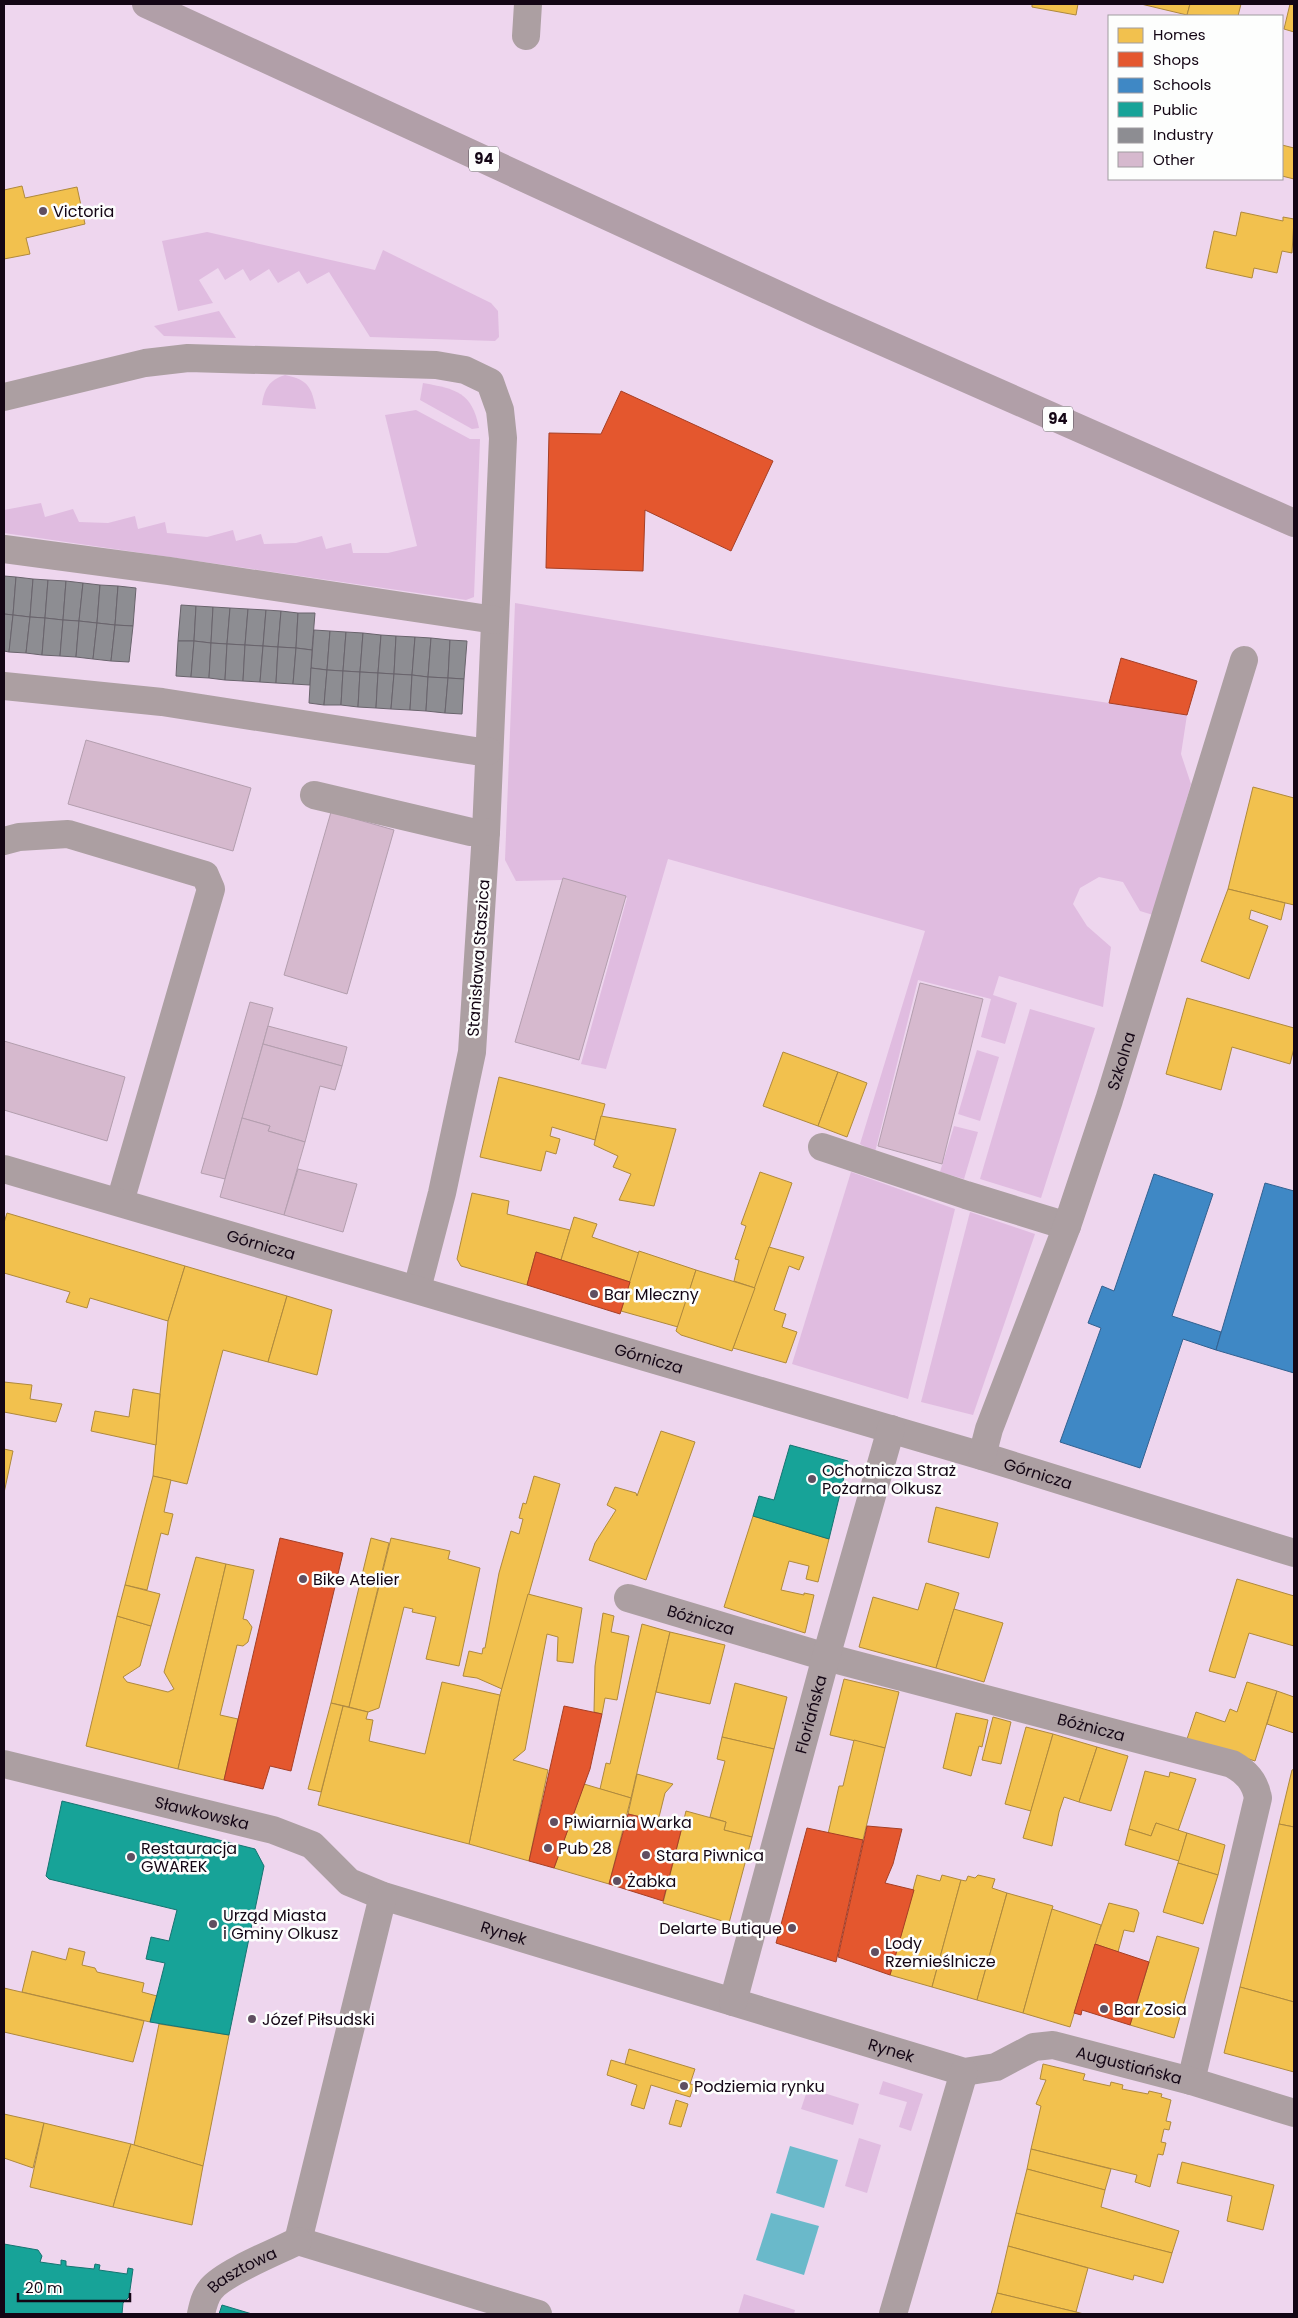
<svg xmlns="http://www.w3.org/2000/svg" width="1298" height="2318" font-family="Poppins,sans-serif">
<rect width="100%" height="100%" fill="#eed6ee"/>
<g fill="#e0bce0">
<polygon points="207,232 375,270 383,250 491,303 498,311 499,337 495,341 370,337 329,272 307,284 299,271 278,283 269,269 250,281 243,269 225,280 218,268 199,280 213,303 178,311 162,241"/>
<polygon points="219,311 236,338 164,336 154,326"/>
<path d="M285,375C309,380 311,387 316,409L262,405C264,389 269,380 285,375Z"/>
<path d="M423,383C456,389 472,392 479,428L472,429L420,400Z"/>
<polygon points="416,410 470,439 480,439 474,597 466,600 4,533 4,510 41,503 45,517 73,509 79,522 108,523 135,516 138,529 165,522 167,533 207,537 233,530 236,541 261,534 264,544 296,543 322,536 326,549 351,543 353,553 388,553 417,546 385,415"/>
<polygon points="515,603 1005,687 1187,715 1181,754 1191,784 1153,915 1140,911 1123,882 1099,877 1080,888 1073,904 1087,926 1111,947 1103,1007 999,976 993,995 1017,1003 1005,1044 981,1037 991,999 918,980 875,1152 860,1144 925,931 668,859 606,1069 581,1064 627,898 562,880 516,881 505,860"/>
<polygon points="1030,1009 1095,1028 1041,1198 980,1179"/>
<polygon points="977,1050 999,1057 980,1121 958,1114"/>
<polygon points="954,1126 978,1132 964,1179 940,1172"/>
<polygon points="851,1172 955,1209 908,1399 792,1364"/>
<polygon points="970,1212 1035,1234 973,1415 921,1402"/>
<polygon points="883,2081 923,2094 911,2131 899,2127 907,2102 879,2094"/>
<polygon points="808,2088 859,2104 853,2125 801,2109"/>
<polygon points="859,2138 881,2145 867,2193 845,2186"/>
<polygon points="744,2294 795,2310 794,2314 738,2314"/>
</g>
<g fill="#6ab9ca">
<polygon points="790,2146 838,2160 824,2208 776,2193"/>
<polygon points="771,2213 819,2226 804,2275 756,2260"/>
</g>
<g fill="#f2c14e" stroke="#af893d">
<polygon points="1032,4 1078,4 1076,15 1032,7"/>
<polygon points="1141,4 1190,4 1187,15"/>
<polygon points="1190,4 1241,4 1238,16 1187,15"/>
<polygon points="1290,4 1294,4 1294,32 1284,29"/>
<polygon points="1282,145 1294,148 1294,179 1282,176"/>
<polygon points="22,186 25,198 77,187 85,224 26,238 30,254 4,259 4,190"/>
<polygon points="1241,212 1283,221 1283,217 1294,219 1292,253 1282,251 1277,273 1254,268 1252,278 1206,268 1214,231 1236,236"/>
<polygon points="1253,787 1294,798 1294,905 1228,889"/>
<polygon points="1228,889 1285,903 1281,920 1251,910 1249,919 1268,926 1249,979 1201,961"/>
<polygon points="1187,998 1294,1028 1294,1048 1290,1064 1232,1047 1221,1090 1166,1074"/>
<polygon points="783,1052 838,1072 818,1126 763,1106"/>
<polygon points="838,1072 867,1083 847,1137 818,1126"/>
<polygon points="499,1077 605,1104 595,1140 552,1127 550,1136 560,1139 556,1154 546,1151 541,1171 480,1157"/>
<polygon points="601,1116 676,1129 654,1206 619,1200 631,1174 613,1167 618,1156 594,1145"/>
<polygon points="760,1172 792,1183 755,1288 734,1281 739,1260 735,1259 746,1226 741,1224"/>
<polygon points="472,1193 509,1201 507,1214 570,1230 561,1260 536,1252 527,1285 461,1266 457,1259"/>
<polygon points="7,1213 185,1266 168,1321 90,1298 87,1308 66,1302 70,1292 4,1273 4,1223"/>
<polygon points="574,1217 597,1224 592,1237 639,1253 630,1282 561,1260"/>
<polygon points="769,1247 804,1257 799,1270 789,1266 774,1310 786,1314 782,1327 797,1332 786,1363 733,1348"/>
<polygon points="639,1251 696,1270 678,1327 621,1311"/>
<polygon points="185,1266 287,1296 268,1362 223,1350 187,1484 153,1476 160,1394 168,1321"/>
<polygon points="696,1270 755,1288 732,1351 681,1335 676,1331"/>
<polygon points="287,1296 332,1310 317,1375 268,1362"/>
<polygon points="4,1382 32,1385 30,1399 62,1404 56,1422 4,1412"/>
<polygon points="133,1389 160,1394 156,1445 91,1431 95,1411 129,1417"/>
<polygon points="661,1431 695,1442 646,1580 589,1560 595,1543 616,1510 607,1505 615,1487 636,1493 637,1496"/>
<polygon points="4,1449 13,1451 4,1493"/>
<polygon points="153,1476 171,1480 164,1512 173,1514 168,1535 161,1533 147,1590 125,1585"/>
<polygon points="534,1476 560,1484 502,1689 477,1678 463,1676 469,1651 482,1654 483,1648 485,1648 499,1573 511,1531 519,1534 523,1519 519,1518 523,1503 526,1504"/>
<polygon points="936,1507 998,1523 989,1558 928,1542"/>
<polygon points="753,1516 829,1539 818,1582 806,1579 809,1566 789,1561 781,1590 804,1595 804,1593 814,1595 805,1633 724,1607"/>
<polygon points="371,1538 389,1543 349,1707 331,1703"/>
<polygon points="391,1538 450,1551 448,1559 480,1568 459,1666 426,1659 436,1617 412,1612 413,1609 404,1607 379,1708 368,1712 349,1707"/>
<polygon points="196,1557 226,1564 178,1769 86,1746 117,1616 151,1626 140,1666 123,1677 127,1682 168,1692 174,1689 164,1672"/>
<polygon points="226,1564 254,1570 243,1619 247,1620 252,1627 248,1642 243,1646 237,1645 220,1715 238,1719 224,1780 178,1769"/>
<polygon points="1237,1579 1294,1596 1294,1646 1249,1633 1235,1678 1209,1671"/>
<polygon points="926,1583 959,1593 936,1668 859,1647 873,1597 918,1610"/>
<polygon points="125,1585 160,1594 151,1626 117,1616"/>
<polygon points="528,1594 582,1608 573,1663 557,1661 558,1637 547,1634 525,1750 513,1760 548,1770 529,1861 469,1844 500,1695"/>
<polygon points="954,1609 1003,1623 984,1682 936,1668"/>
<polygon points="603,1613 614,1616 611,1632 629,1636 617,1700 605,1698 602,1714 594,1712 595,1666"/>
<polygon points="642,1624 670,1632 631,1798 600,1789 606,1763 610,1764"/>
<polygon points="670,1632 725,1645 710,1704 656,1692"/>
<polygon points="844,1679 899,1692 885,1748 830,1735"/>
<polygon points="442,1682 500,1695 469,1844 318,1805 343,1706 368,1712 366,1719 373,1720 369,1741 425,1754"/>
<polygon points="1247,1682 1277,1691 1255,1761 1187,1739 1196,1712 1225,1722 1230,1709 1237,1712"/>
<polygon points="735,1683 787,1697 774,1749 722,1737"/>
<polygon points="1277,1691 1294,1697 1294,1733 1267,1724"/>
<polygon points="331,1703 343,1706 321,1792 308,1789"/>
<polygon points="956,1713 988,1720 982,1747 979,1746 971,1776 943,1768"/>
<polygon points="993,1717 1011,1722 1001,1764 982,1760"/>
<polygon points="1026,1727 1053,1734 1031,1811 1005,1804"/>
<polygon points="1053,1734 1097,1747 1079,1802 1064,1797 1059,1812 1052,1846 1023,1838"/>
<polygon points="722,1737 774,1749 752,1837 724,1830 726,1822 710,1817 725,1761 717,1759"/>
<polygon points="854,1740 885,1748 863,1840 828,1834 839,1786 843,1786"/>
<polygon points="1097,1747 1128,1756 1111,1811 1079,1802"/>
<polygon points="1294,1769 1294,1827 1279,1824 1292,1770"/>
<polygon points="1145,1771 1169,1777 1170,1772 1196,1779 1178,1831 1156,1823 1151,1836 1129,1829"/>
<polygon points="637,1774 673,1784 665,1793 658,1821 628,1814"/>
<polygon points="584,1784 631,1798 609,1884 554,1868"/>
<polygon points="686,1811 726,1822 724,1830 752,1837 729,1923 663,1903"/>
<polygon points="1156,1823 1187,1833 1179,1861 1125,1845 1129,1829 1151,1836"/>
<polygon points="1279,1824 1294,1827 1294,2002 1240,1987"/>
<polygon points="1187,1833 1225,1845 1218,1875 1178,1863"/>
<polygon points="1178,1863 1218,1875 1203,1924 1163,1912"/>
<polygon points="917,1875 940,1881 942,1875 961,1880 932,1987 890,1975"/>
<polygon points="978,1875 995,1879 992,1888 1007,1893 977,2000 932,1987 961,1880 966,1881 968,1876 975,1878"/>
<polygon points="1007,1893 1053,1906 1023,2013 977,2000"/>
<polygon points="1109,1903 1137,1910 1139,1913 1134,1932 1124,1930 1118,1952 1095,1944"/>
<polygon points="1052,1909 1101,1925 1070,2027 1023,2013"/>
<polygon points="1157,1936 1199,1948 1174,2038 1130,2025"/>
<polygon points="69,1948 85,1952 82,1965 95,1968 97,1972 144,1983 142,1992 157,1996 150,2022 22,1992 32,1951 66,1960"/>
<polygon points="1240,1987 1294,2002 1294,2072 1224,2053"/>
<polygon points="4,1988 144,2021 133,2062 4,2032"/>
<polygon points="159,2024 229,2035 203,2166 134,2145"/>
<polygon points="629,2049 695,2069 690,2084 625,2064"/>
<polygon points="611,2060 694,2085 690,2097 651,2085 644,2109 631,2105 637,2085 607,2075"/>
<polygon points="1043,2064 1085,2074 1083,2080 1110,2086 1111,2082 1123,2085 1122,2089 1148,2094 1149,2091 1162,2094 1161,2097 1171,2100 1166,2121 1171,2122 1169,2130 1164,2129 1161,2142 1166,2143 1163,2155 1158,2154 1150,2187 1135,2182 1137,2175 1031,2149 1041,2106 1036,2104 1046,2080 1040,2079"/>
<polygon points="676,2100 688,2104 681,2127 669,2124"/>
<polygon points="4,2114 44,2123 33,2168 4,2158"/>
<polygon points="44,2123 131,2144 113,2207 30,2187"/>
<polygon points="131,2144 203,2166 192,2225 113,2207"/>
<polygon points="1031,2149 1111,2169 1105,2190 1027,2169"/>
<polygon points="1182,2162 1274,2185 1263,2230 1227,2221 1232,2196 1177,2183"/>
<polygon points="1027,2169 1105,2190 1101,2207 1179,2231 1172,2253 1016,2213"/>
<polygon points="1016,2213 1172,2253 1163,2283 1134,2275 1133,2280 1008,2246"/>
<polygon points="1008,2246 1088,2268 1076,2312 997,2293"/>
<polygon points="997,2293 1076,2312 1084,2314 991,2314"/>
</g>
<g fill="#e4572e" stroke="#a63f26">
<polygon points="621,391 773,461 731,551 645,510 643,571 546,568 549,433 601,434"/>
<polygon points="1121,658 1197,681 1187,715 1109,703"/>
<polygon points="536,1252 630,1282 620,1314 527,1285"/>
<polygon points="280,1538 343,1553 291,1771 270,1766 263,1789 224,1780"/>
<polygon points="564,1706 602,1714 590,1769 554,1868 529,1861"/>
<polygon points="628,1814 682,1827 663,1901 609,1884"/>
<polygon points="867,1826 902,1829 893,1864 885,1883 914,1890 890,1975 838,1957"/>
<polygon points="807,1828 863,1840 836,1962 776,1943"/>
<polygon points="1095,1944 1149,1962 1130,2025 1082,2010 1081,2015 1074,2013"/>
</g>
<g fill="#3f88c5" stroke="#326190">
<polygon points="1154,1174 1213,1194 1172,1316 1221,1332 1216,1350 1183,1339 1140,1468 1060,1442 1101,1328 1088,1323 1102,1286 1114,1291"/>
<polygon points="1265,1183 1294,1191 1294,1373 1216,1350"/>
</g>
<g fill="#17a398" stroke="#167471">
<polygon points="790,1445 848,1461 829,1539 753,1516 759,1496 774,1500"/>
<polygon points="62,1801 255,1849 264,1866 229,2035 150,2022 165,1963 146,1959 151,1937 169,1941 177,1910 49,1879 46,1876"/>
<polygon points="4,2244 38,2250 42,2256 40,2262 61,2265 61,2260 66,2261 66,2266 94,2269 95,2264 100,2265 99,2270 127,2274 128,2268 133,2269 129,2297 123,2303 122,2314 4,2314"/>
<polygon points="222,2305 252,2314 219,2314"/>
</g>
<g fill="#8d8d92" stroke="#69646c">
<polygon points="4,576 16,577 13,615 4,614"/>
<polygon points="16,577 33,579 30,617 13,615"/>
<polygon points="33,579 48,580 45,618 30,617"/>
<polygon points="48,580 66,581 63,620 45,618"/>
<polygon points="66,581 83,583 79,621 63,620"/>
<polygon points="83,583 100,585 97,623 79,621"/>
<polygon points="100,585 118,586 115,625 97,623"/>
<polygon points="118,586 136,588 133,626 115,625"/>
<polygon points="181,605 196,606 194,641 178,641"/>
<polygon points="196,606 213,607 211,643 194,641"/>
<polygon points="213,607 230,608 227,644 211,643"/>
<polygon points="230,608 248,609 245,645 227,644"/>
<polygon points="248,609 266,610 263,646 245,645"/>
<polygon points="266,610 281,611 278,647 263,646"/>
<polygon points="281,611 298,613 296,648 278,647"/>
<polygon points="298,613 315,613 312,650 296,648"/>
<polygon points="4,614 13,615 9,652 4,651"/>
<polygon points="13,615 30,617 26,653 9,652"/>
<polygon points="30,617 45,618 42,655 26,653"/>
<polygon points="45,618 63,620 60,656 42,655"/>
<polygon points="63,620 79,621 76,657 60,656"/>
<polygon points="79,621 97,623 93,659 76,657"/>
<polygon points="97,623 115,625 111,661 93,659"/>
<polygon points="115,625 133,626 129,662 111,661"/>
<polygon points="314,630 330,631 327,670 311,668"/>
<polygon points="330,631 346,632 343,671 327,670"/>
<polygon points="346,632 363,633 360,672 343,671"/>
<polygon points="363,633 381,635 378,673 360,672"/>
<polygon points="381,635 396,636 394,674 378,673"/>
<polygon points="396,636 415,637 412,675 394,674"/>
<polygon points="415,637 431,638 428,677 412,675"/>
<polygon points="431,638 450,640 448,678 428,677"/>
<polygon points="450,640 467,641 464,679 448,678"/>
<polygon points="178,641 194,641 191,677 176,676"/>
<polygon points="194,641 211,643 209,678 191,677"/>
<polygon points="211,643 227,644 225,680 209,678"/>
<polygon points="227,644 245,645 243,681 225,680"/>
<polygon points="245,645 263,646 260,682 243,681"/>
<polygon points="263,646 278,647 276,683 260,682"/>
<polygon points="278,647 296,648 293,684 276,683"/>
<polygon points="296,648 312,650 310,685 293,684"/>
<polygon points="311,668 327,670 324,705 309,703"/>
<polygon points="327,670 343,671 341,705 324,705"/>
<polygon points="343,671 360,672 358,707 341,705"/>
<polygon points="360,672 378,673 376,708 358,707"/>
<polygon points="378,673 394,674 391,709 376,708"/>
<polygon points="394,674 412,675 410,710 391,709"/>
<polygon points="412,675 428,677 426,711 410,710"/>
<polygon points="428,677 448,678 445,713 426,711"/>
<polygon points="448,678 464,679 462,714 445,713"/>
</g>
<g fill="#d6b9ce" stroke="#b39eae">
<polygon points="86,740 251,788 233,851 68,804"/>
<polygon points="331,812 394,830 347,994 284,975"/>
<polygon points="563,878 626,896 579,1060 515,1042"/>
<polygon points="920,983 983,999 942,1164 878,1146"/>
<polygon points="250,1002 273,1008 225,1179 201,1173"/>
<polygon points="268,1026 347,1047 342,1066 263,1044"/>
<polygon points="4,1041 125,1077 107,1141 4,1110"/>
<polygon points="263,1044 342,1066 335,1090 320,1086 305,1142 268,1131 270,1126 242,1118"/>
<polygon points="242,1118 270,1126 268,1131 305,1142 284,1215 220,1197"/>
<polygon points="298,1169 357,1184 343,1232 284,1215"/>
</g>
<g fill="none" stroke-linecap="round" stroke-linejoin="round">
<g stroke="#ac9fa2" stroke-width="28">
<polyline points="526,36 528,4"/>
<polyline points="4,397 145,363 188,358 436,365 465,370 490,382 500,410 503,438 486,832 472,1052 442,1193 417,1289"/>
<polyline points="4,549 169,571 495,620"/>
<polyline points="4,686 162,702 475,751 488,751"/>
<polyline points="314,795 471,832 486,832"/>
<polyline points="4,841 19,837 68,834 205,875 211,889 120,1202"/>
<polyline points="822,1147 966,1195 1067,1226"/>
<path id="s1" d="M4,1169L982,1456L1294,1553"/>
<path id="s2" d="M982,1456L989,1429L1067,1226L1109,1100L1244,660"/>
<path id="s3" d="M628,1598L826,1657L1232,1764C1246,1772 1255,1781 1258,1798L1191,2081"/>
<path id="s4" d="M4,1764L273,1830L312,1845L349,1882L383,1896L964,2072L996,2067L1034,2047L1053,2045L1191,2081L1294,2113"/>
<path id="s5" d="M733,2002L826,1657L891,1429"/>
<polyline points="298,2241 383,1896"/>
<polyline points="298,2241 538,2314"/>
<path id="s6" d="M201,2314C203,2305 205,2296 211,2289C223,2273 278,2251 298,2241"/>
<polyline points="893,2314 964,2072"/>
</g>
<polyline stroke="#b19fa8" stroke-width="28" points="146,4 822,315 1294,523"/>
</g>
<g fill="#604f61" stroke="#fdfefd" stroke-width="2">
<circle cx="43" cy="211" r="5"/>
<circle cx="594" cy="1294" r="5"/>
<circle cx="812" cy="1479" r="5"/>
<circle cx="303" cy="1579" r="5"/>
<circle cx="554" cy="1822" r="5"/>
<circle cx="548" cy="1848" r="5"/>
<circle cx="646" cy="1855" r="5"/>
<circle cx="131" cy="1857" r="5"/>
<circle cx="617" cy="1881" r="5"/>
<circle cx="213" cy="1924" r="5"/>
<circle cx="792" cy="1928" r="5"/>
<circle cx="875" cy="1952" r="5"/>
<circle cx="1104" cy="2009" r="5"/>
<circle cx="252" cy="2019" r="5"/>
<circle cx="684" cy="2086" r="5"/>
</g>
<g text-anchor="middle" stroke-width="5" stroke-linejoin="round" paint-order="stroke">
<g fill="#fdfefd" stroke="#5a505b" stroke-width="1">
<rect x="469" y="146.5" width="30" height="25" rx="4"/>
<rect x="1043" y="406.5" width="30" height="25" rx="4"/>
</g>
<g font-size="15" font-weight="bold" fill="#140615">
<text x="484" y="164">94</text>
<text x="1058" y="424">94</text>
</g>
<g font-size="16" fill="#140615" stroke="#fdfefd" text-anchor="start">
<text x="53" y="217">Victoria</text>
<text x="604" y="1300">Bar Mleczny</text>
<text x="822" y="1476">Ochotnicza Straż<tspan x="822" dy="18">Pożarna Olkusz</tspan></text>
<text x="313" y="1585">Bike Atelier</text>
<text x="564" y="1828">Piwiarnia Warka</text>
<text x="141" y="1854">Restauracja<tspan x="141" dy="18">GWAREK</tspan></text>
<text x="558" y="1854">Pub 28</text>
<text x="656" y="1861">Stara Piwnica</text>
<text x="627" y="1887">Żabka</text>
<text x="223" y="1921">Urząd Miasta<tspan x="223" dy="18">i Gminy Olkusz</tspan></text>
<text x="782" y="1934" text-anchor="end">Delarte Butique</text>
<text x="885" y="1949">Lody<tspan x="885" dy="18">Rzemieślnicze</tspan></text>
<text x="1114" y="2015">Bar Zosia</text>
<text x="262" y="2025">Józef Piłsudski</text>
<text x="694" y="2092">Podziemia rynku</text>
</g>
<g font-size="16" fill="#140615" stroke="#fdfefd">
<text transform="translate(478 958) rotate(-86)" y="6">Stanisława Staszica</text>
<text dy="6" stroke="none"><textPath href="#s2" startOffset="419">Szkolna</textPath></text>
<text dy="6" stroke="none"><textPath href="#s1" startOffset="268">Górnicza</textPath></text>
<text dy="6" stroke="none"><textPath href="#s1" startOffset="672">Górnicza</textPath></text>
<text dy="6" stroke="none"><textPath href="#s1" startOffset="1078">Górnicza</textPath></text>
<text dy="6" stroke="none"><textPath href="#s3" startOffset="76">Bóżnicza</textPath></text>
<text dy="6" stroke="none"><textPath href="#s5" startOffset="298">Floriańska</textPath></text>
<text dy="6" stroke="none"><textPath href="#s3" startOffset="481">Bóżnicza</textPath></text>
<text dy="6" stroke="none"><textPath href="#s4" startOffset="204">Sławkowska</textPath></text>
<text dy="6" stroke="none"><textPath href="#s4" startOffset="534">Rynek</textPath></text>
<text dy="6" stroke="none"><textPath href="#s4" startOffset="939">Rynek</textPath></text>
<text dy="6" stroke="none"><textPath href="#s4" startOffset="1188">Augustiańska</textPath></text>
<text dy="6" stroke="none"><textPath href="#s6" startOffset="64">Basztowa</textPath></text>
</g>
</g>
<rect width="1298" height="2318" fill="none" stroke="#140615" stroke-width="10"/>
<rect x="1108" y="15" width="175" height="165" fill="#fdfefd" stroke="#a09ba0"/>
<rect x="1118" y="28" width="25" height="15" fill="#f2c14e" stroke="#a09ba0"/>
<text x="1153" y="40" font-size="15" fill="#140615">Homes</text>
<rect x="1118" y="52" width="25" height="15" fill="#e4572e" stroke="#a09ba0"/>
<text x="1153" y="65" font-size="15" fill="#140615">Shops</text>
<rect x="1118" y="78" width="25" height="15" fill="#3f88c5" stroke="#a09ba0"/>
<text x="1153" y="90" font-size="15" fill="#140615">Schools</text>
<rect x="1118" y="102" width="25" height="15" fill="#17a398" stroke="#a09ba0"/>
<text x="1153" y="115" font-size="15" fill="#140615">Public</text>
<rect x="1118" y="128" width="25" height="15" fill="#8d8d92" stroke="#a09ba0"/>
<text x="1153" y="140" font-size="15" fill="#140615">Industry</text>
<rect x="1118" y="152" width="25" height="15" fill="#d6b9ce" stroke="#a09ba0"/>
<text x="1153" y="165" font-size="15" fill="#140615">Other</text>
<path d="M18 2293v8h112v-8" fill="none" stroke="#140615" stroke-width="2.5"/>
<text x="25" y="2293" font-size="15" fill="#140615" stroke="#fdfefd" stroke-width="4" paint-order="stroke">20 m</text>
</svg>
